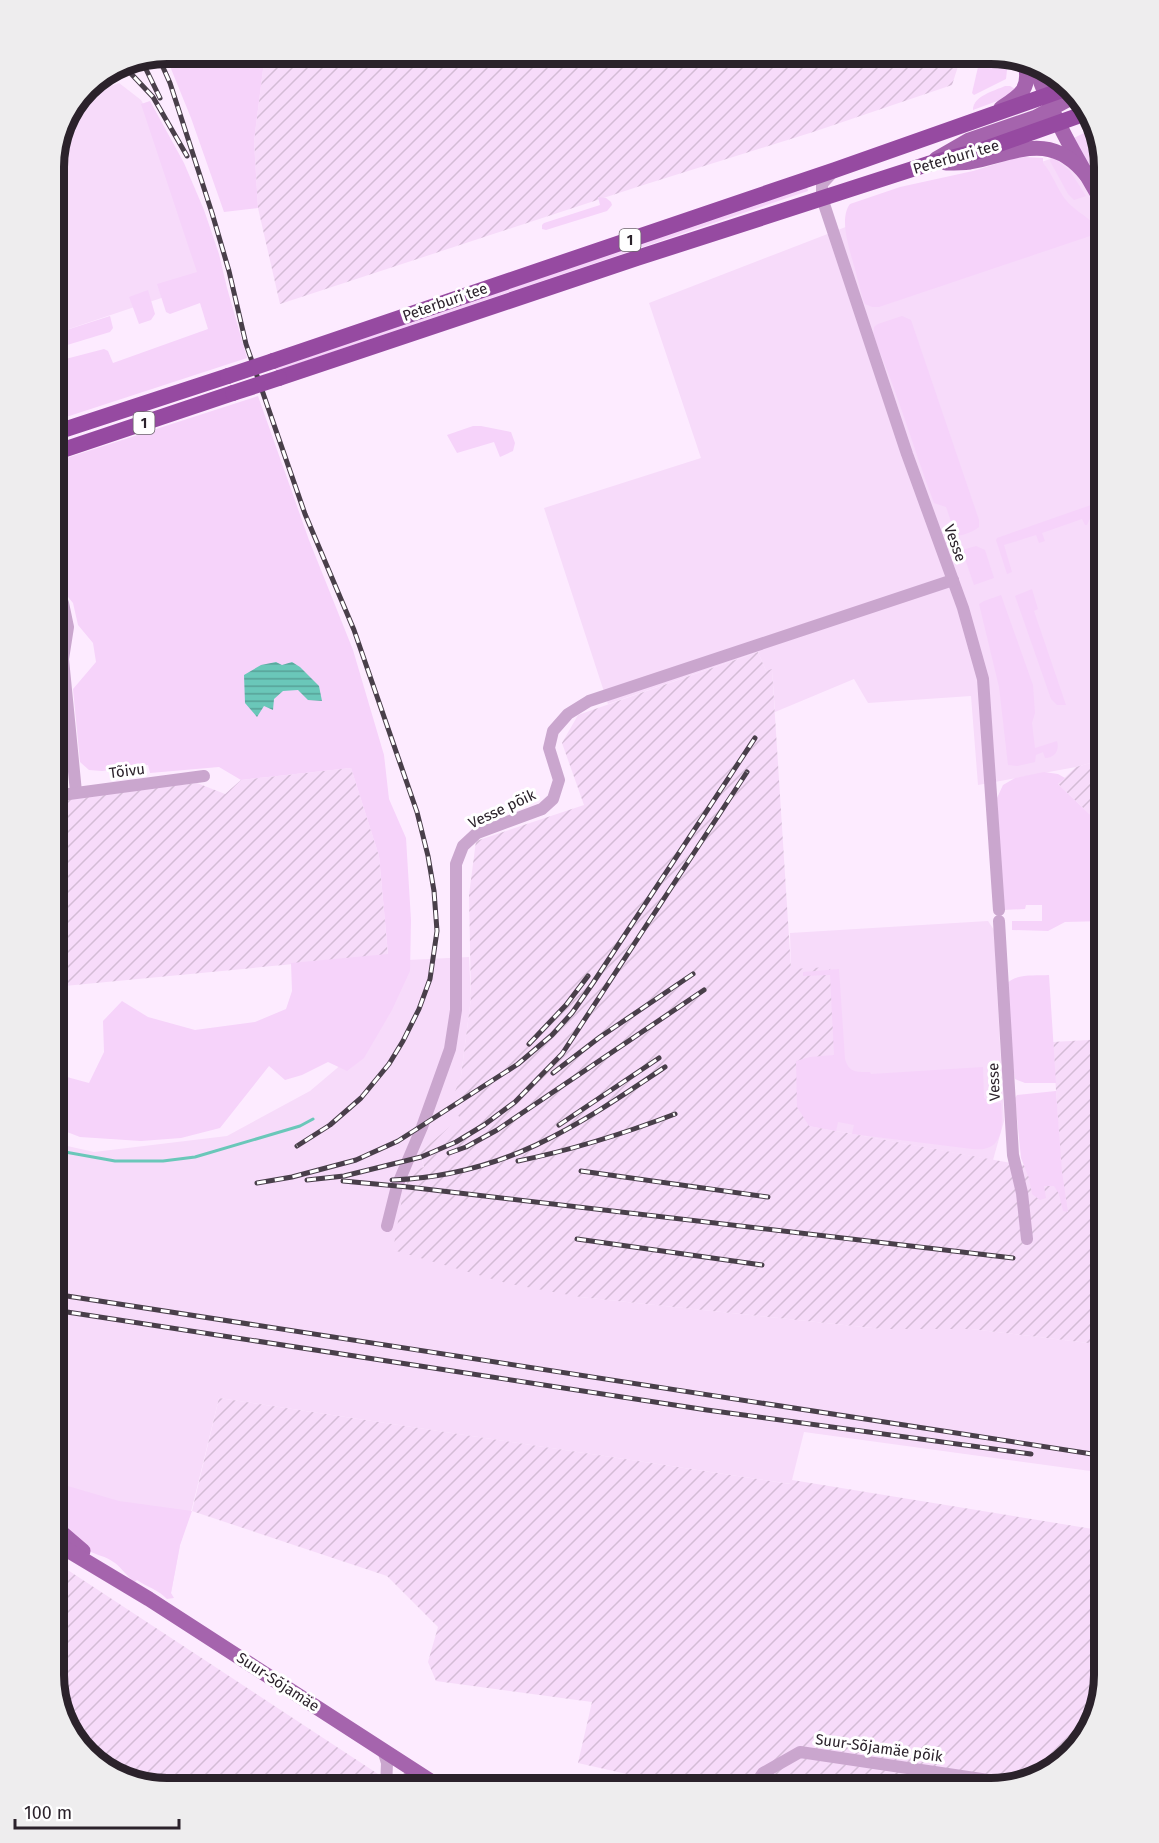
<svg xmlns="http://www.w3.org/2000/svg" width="1159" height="1843" font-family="'Fira Sans',sans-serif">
<defs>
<pattern id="industrial-furrows" width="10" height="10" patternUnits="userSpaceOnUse" patternTransform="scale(1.5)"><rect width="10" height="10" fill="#f7dbfa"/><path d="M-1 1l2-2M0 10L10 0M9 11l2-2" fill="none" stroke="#d4bcd6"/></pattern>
<pattern id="water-rules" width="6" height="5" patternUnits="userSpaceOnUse" patternTransform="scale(1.5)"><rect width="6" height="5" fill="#6ac7b9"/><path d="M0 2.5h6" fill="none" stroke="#57a197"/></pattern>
</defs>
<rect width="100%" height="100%" fill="#fdebff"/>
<g fill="#f7dbfa">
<polygon points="119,83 141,100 168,149 212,281 54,334 54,160 64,146 62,143 83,96"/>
<polygon points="1099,143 1105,168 1105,759 1076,767 978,785 971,696 868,703 854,679 775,712 772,670 766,671 758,652 608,704 544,508 701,458 649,303 856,223"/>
<polygon points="988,921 994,930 1004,1121 993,1160 809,1126 835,1057 830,968 791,970 790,933"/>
<polygon points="469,957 471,998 461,1076 451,1106 461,1118 420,1152 424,1168 412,1171 407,1183 408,1192 403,1194 394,1250 580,1297 882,1329 971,1329 1105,1345 1105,1473 804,1432 791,1484 219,1398 192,1508 180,1545 171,1593 54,1511 54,1143 94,1152 227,1136 310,1091 349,1058 408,960"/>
</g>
<g fill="url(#industrial-furrows)">
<polygon points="265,54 962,54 952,85 813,132 637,187 280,304 258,208 254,141"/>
<polygon points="758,652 766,671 772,669 791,969 830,967 836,1057 809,1126 1061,1172 1053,1042 1105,1039 1105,1345 971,1329 882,1329 580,1297 506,1283 393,1250 403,1193 408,1192 407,1183 412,1171 424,1167 420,1152 460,1118 449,1103 453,1097 461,1076 471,998 469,895 476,841 584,805 562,743 578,715"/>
<polygon points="1105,759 1105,829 1058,784 1076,767"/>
<polygon points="351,768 379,856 388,955 54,987 54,803 65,798 197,783 225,794 241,780"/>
<polygon points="219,1398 790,1484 792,1480 1105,1531 1105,1676 1086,1738 1042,1777 991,1789 693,1789 578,1763 592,1702 436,1681 428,1662 438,1627 387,1576 192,1511"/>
<polygon points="54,1561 378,1774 376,1789 160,1789 105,1770 66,1726 54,1675"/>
</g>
<g fill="#f6d3fa">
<polygon points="165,54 265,54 254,141 258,208 224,212 191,118"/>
<polygon points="981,54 1003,55 1007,70 1006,79 974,95 972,93"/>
<path d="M1005,86H1010L1017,90L1008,97L973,110C973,96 994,91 1005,86Z"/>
<polygon points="150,101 184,163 204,210 219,254 227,288 247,358 54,421 54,362 104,349 108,351 113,363 208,329 200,303 170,314 166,312 157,284 197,272 141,104"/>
<polygon points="1084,133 1090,141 1105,171 1105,193 1074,138"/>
<polygon points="1051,156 1070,171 1086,196 1074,200 1068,194 1050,161"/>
<path d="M1025,157L1043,158V163C1052,173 1057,188 1065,199C1078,216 1105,222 1105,248L1096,234L879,307H872L865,304C861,296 860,286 857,277C853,258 837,221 850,204L900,187L973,171L1015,158Z"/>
<polygon points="807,187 808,191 276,371 275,367"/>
<polygon points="598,197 606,198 611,202 612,205 607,211 546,230 542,229 542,225 544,223 600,205"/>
<polygon points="148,290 155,314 151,320 139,324 129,297"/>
<polygon points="110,316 113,328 110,332 54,349 54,334"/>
<path d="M902,316L911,320L979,520V527C973,532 964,535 956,536L946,507L934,503C913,447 897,390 873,336L874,327L878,324Z"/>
<polygon points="258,396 309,540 353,650 384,755 389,799 406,838 411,920 410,971 392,1010 364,1058 347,1071 328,1062 302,1075 285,1080 269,1066 220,1128 181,1138 141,1141 80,1137 54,1127 54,1070 67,1077 89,1083 104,1052 103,1021 122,1001 148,1017 195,1030 255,1022 286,1009 292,991 291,963 388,954 379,856 351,768 241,780 219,767 150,773 148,765 102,771 89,770 80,762 73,689 96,662 93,643 78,625 73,603 59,586 54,585 54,462"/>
<polygon points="473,426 481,426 511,432 515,443 513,451 500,457 494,442 457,453 447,435"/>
<polygon points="1105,500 1105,507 1093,512 1087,525 1085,525 1082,519 1042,533 1045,541 1039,543 1036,535 1004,545 1012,572 1007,574 996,540 997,538"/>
<polygon points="976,546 985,550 994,578 974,585 962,550"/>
<polygon points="1032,589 1038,609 1034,611 1066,705 1057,705 1051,699 1015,596"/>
<path d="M1001,595L1033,685L1035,713L1032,723L1035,748L1057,741C1060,751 1054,758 1045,758L1043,752L1036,755L1035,762L1017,766L1008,765L999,687L979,604L984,601Z"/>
<polygon points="1044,772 1058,774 1065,778 1058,784 1105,829 1105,921 1065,922 1048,931 1012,930 1012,921 1042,921 1042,905 1026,905 1025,909 1003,910 997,798 1003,785 1015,778"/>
<path d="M839,969L845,1059C849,1073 857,1072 870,1072L871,1074L983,1067L984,1098L989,1101L990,1103H1001C1002,1117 1005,1143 987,1148C983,1150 977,1149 972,1149L852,1134L854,1125L838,1122L836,1131L809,1126L797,1107L796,1061L810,1057L834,1055L830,975L803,976V972Z"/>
<path d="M1049,975L1056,1083H1025L1015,1079L1011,1051L1006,985C1013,973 1036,976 1049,975Z"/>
<polygon points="1056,1091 1062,1172 1068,1212 1063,1211 1059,1194 1054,1186 1044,1186 1046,1198 1040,1200 1032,1194 1029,1178 1021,1158 1015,1098 1017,1095"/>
<path d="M54,1482L119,1501L192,1511L180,1545L171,1593L174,1598L167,1599C159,1590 147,1587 137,1580L135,1582C127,1577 122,1568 115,1563C104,1555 98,1556 89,1551C78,1544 64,1529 54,1520Z"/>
</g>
<polygon fill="url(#water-rules)" points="276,662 282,665 292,662 300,667 319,686 322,701 308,700 298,690 283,691 274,699 273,710 264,706 257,717 245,703 244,675 261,665"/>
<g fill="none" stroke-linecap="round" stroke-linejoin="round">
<polyline stroke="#6ac7b9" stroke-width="3" points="54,1150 115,1161 163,1161 195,1157 300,1126 313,1119"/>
<g stroke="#caa6ce" stroke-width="12">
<polyline points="833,172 822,184 822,198 907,454 963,608 983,679 999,910"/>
<polyline points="54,596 63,603 68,627 63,659 76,792"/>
<polyline points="54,796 204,776"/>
<polyline points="999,921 1013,1155 1022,1193 1027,1239"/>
<polyline points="387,1226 397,1186 422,1127 450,1049 456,1010 456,864 463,846 477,833 542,809 553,799 559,780 549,748 553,731 568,714 589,701 953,580"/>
<polyline points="383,1750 387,1763 386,1789"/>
<polyline points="401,1789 413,1770"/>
<polyline points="752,1789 763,1773 800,1752 1015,1784"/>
</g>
<g stroke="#a564ad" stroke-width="15">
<path d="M1035,66C1051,116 1079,162 1105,207"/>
<polyline points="1052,72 1061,91 1068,98"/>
<path d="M1001,108C1021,95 1031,89 1025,63"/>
<polyline points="1088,111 1096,129"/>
<polyline points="936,159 969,140 1036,117 1075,96"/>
<path d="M946,163C954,163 962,163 970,162C1016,153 1051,130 1087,176"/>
<polyline points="54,1526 83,1551"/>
<polyline points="54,1542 149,1599 443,1789"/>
</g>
<g stroke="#964aa1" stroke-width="16">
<polyline points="273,361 835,170 1068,88"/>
<polyline points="279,378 637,258 928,164 982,150 1089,112"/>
<polyline points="54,433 228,376"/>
<polyline points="54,453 233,393"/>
</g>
<g stroke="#493f4a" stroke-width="5">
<g id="rail">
<polyline points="158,56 170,83 212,213 229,271 246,344 305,514 354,630 417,812 428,856 434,891 437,931 430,979 419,1009 403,1041 389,1064 361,1098 330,1125 297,1146"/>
<polyline points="141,59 160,98"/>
<polyline points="122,64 153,97 187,156"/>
<polyline points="529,1044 566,1005 588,976"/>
<polyline points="553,1073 600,1037 693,974"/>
<polyline points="559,1125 659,1058"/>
<polyline points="449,1153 466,1147 497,1130 704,990"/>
<path d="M518,1161C572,1150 623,1134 675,1114"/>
<polyline points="581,1171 768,1197"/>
<polyline points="307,1180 344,1176 421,1157 456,1142 484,1125 515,1102 562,1054 747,772"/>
<path d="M392,1180C504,1176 576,1127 665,1067"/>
<polyline points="343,1181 408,1187 1013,1258"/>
<polyline points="257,1183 292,1177 356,1160 398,1141 518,1064 552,1035 572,1013 593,983 755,738"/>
<polyline points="577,1239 762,1265"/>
<polyline points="54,1294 1105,1456"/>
<polyline points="54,1310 707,1410 1031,1454"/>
</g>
</g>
<use href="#rail" stroke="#fff" stroke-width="3" stroke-dasharray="9" stroke-linecap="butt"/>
<g stroke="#964aa1" stroke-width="16">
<polyline points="228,376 273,361"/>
<polyline points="233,393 279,378"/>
</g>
</g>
<g text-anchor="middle" stroke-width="6" stroke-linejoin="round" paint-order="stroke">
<g fill="#fff" stroke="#6b646b" stroke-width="1.5">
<rect x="619.5" y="229" width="21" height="22" rx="4.5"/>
<rect x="133.5" y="412" width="21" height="22" rx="4.5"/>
</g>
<g font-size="14" font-weight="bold" fill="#2b222b">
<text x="630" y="245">1</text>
<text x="144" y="428">1</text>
</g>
<g font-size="15" fill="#2b222b" stroke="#fff">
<text transform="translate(956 157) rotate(-16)" y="5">Peterburi tee</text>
<text transform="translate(445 302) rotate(-19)" y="5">Peterburi tee</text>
<text transform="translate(955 543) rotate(70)" y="5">Vesse</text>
<text transform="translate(127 771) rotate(-7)" y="5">Tõivu</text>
<text transform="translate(502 809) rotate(-25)" y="5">Vesse põik</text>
<text transform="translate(994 1082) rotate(-93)" y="5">Vesse</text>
<text transform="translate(278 1682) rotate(33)" y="5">Suur-Sõjamäe</text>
<text transform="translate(879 1748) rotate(8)" y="5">Suur-Sõjamäe põik</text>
</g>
</g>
<path d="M0 0H1159V1843H0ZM167 64H991A103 103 0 0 1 1094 167V1675A103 103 0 0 1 991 1778H167A103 103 0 0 1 64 1675V167A103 103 0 0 1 167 64Z" fill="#eeedee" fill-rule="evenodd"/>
<path fill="none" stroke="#2b222b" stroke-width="8" d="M167 64H991A103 103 0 0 1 1094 167V1675A103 103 0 0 1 991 1778H167A103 103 0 0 1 64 1675V167A103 103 0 0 1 167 64Z"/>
<path d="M15 1819v9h164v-9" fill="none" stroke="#2b222b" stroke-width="3"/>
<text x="24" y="1819" font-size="18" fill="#2b222b" stroke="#ffffff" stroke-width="4.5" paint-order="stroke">100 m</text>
</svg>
